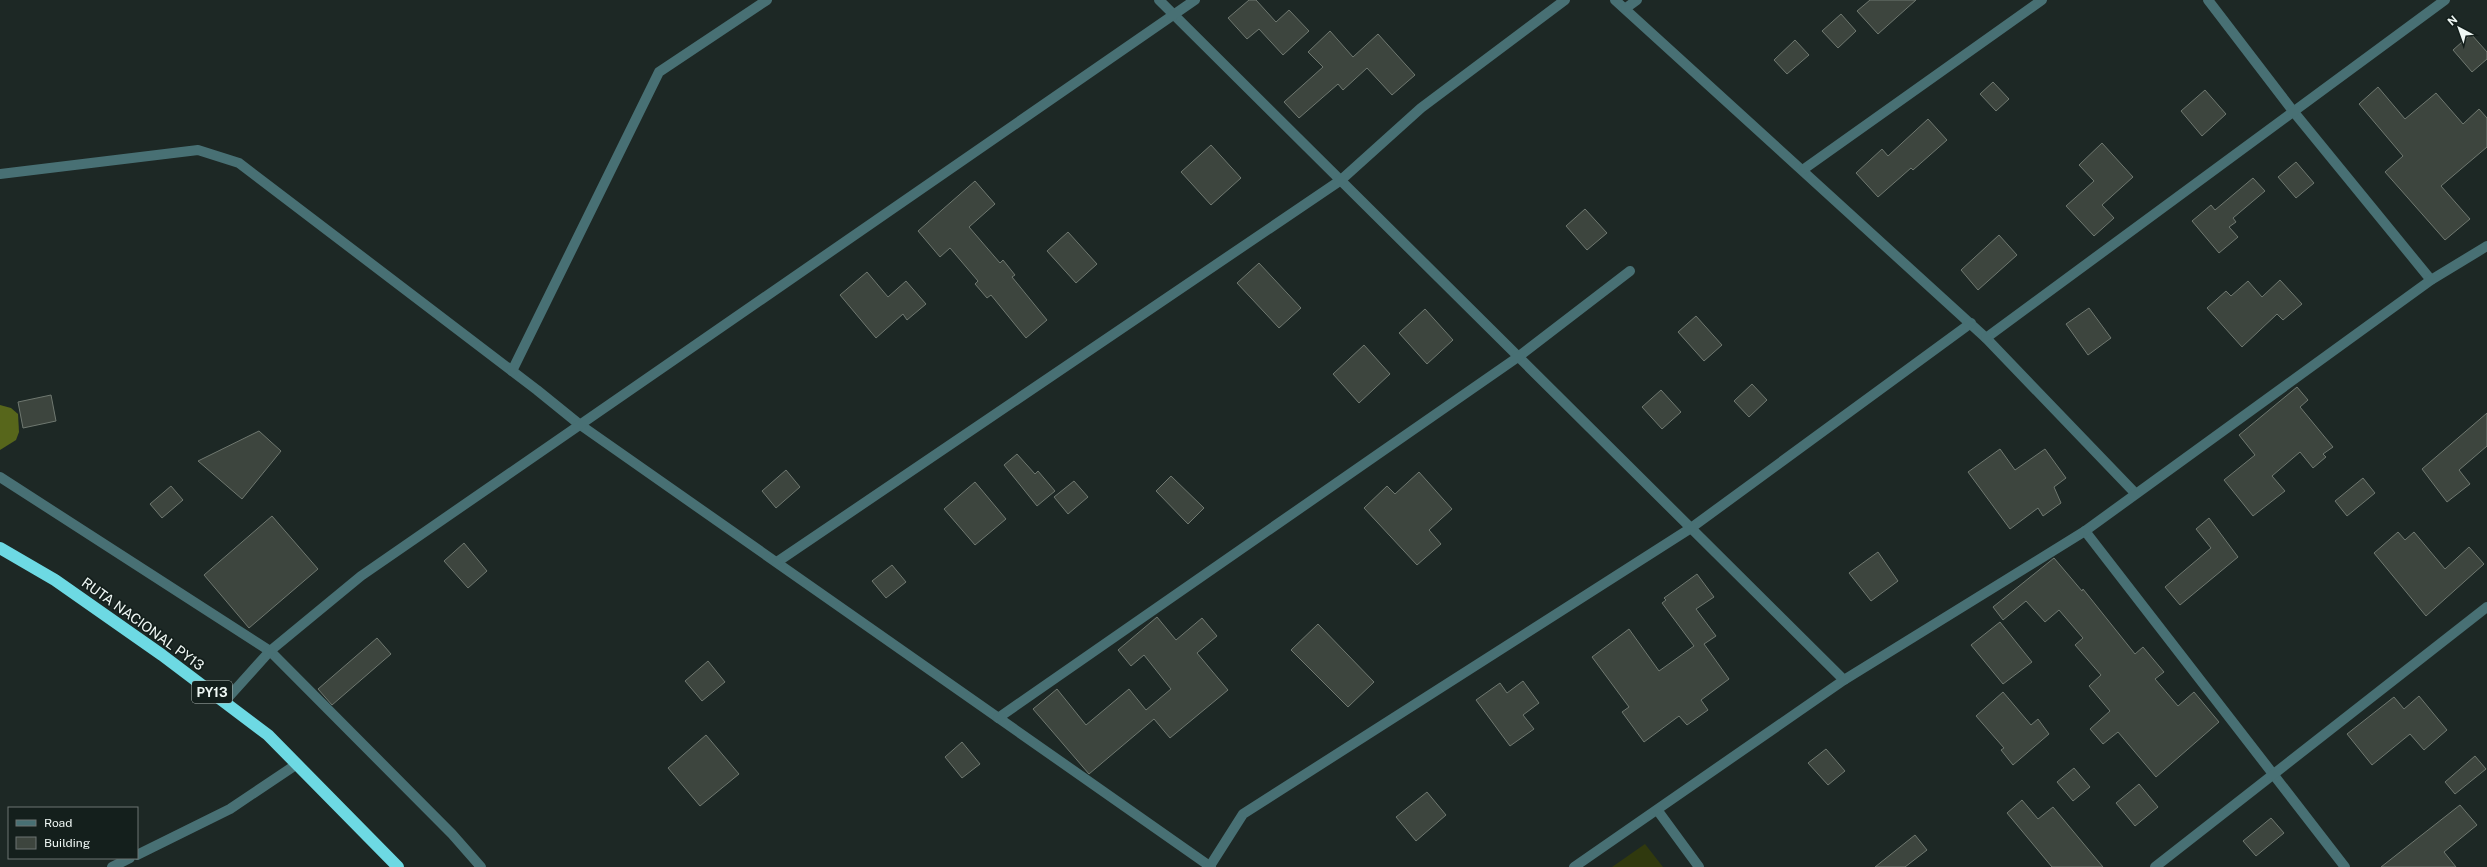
<svg xmlns="http://www.w3.org/2000/svg" width="2487" height="867" font-family="'Public Sans',sans-serif">
<rect width="100%" height="100%" fill="#1d2825"/>
<polygon fill="#30390e" points="1645,844 1663,867 1612,867"/>
<polygon fill="#57661b" points="0,405 11,408 18,414 19,432 16,440 0,450"/>
<g fill="#3d453e" stroke="#6f7870">
<polygon points="1249,0 1256,0 1276,22 1289,10 1309,31 1283,55 1259,29 1247,39 1228,18"/>
<polygon points="1870,0 1916,0 1878,34 1857,11"/>
<polygon points="1841,14 1856,31 1838,48 1822,31"/>
<polygon points="1330,31 1353,57 1378,34 1415,75 1392,95 1367,68 1343,90 1338,84 1299,118 1284,102 1323,67 1308,52"/>
<polygon points="2471,34 2487,52 2487,59 2472,72 2453,50"/>
<polygon points="1795,40 1809,55 1787,74 1774,60"/>
<polygon points="1993,82 2009,99 1996,111 1980,94"/>
<polygon points="2378,87 2405,119 2436,93 2463,124 2479,109 2487,118 2487,147 2441,186 2470,219 2445,240 2385,172 2403,156 2359,104"/>
<polygon points="2205,90 2226,114 2202,136 2181,111"/>
<polygon points="1928,119 1947,140 1913,170 1911,168 1878,197 1856,173 1882,149 1888,156"/>
<polygon points="2102,143 2133,177 2102,205 2114,218 2094,236 2066,206 2094,181 2079,165"/>
<polygon points="1211,145 1241,178 1211,205 1181,172"/>
<polygon points="2296,162 2314,183 2296,198 2278,177"/>
<polygon points="2253,178 2265,191 2233,218 2236,222 2229,227 2238,237 2219,253 2192,221 2211,205 2215,210"/>
<polygon points="975,181 995,204 969,227 1000,263 1003,260 1015,275 1012,277 1047,320 1026,338 991,295 987,298 975,284 978,281 950,248 940,257 918,231"/>
<polygon points="1585,209 1607,233 1587,250 1566,226"/>
<polygon points="1068,232 1097,264 1076,283 1047,251"/>
<polygon points="1999,235 2017,255 1978,290 1961,270"/>
<polygon points="1259,263 1301,308 1279,328 1237,283"/>
<polygon points="867,272 888,297 906,281 926,304 907,320 903,314 876,338 840,295"/>
<polygon points="2280,280 2302,304 2283,320 2277,314 2242,347 2207,308 2226,291 2231,296 2248,281 2262,297"/>
<polygon points="2089,308 2111,338 2088,355 2066,324"/>
<polygon points="1425,309 1453,340 1427,364 1399,333"/>
<polygon points="1696,316 1722,345 1704,361 1678,332"/>
<polygon points="1364,345 1390,374 1359,403 1333,374"/>
<polygon points="1752,384 1767,400 1749,417 1734,401"/>
<polygon points="2297,387 2308,400 2300,407 2333,447 2323,454 2326,457 2313,468 2300,452 2272,476 2285,491 2253,516 2224,480 2255,455 2239,435"/>
<polygon points="1661,390 1681,412 1662,429 1642,407"/>
<polygon points="51,395 56,421 23,428 18,402"/>
<polygon points="2487,413 2487,446 2459,470 2470,484 2447,502 2422,469"/>
<polygon points="259,431 281,451 242,499 198,461"/>
<polygon points="2000,449 2015,470 2045,449 2066,478 2054,487 2061,503 2043,516 2038,508 2010,529 1968,472"/>
<polygon points="1017,454 1035,474 1038,471 1055,491 1037,506 1004,465"/>
<polygon points="786,470 800,487 776,508 762,491"/>
<polygon points="1419,472 1452,509 1429,530 1441,544 1417,565 1364,508 1387,486 1395,494"/>
<polygon points="1171,476 1204,508 1188,524 1156,491"/>
<polygon points="2363,478 2375,493 2347,516 2335,501"/>
<polygon points="1074,481 1088,497 1068,514 1054,497"/>
<polygon points="975,482 1006,519 975,545 944,509"/>
<polygon points="171,486 183,500 162,518 150,504"/>
<polygon points="272,516 318,569 249,628 204,575"/>
<polygon points="2209,518 2238,557 2180,605 2165,587 2211,548 2196,529"/>
<polygon points="2398,532 2405,540 2414,532 2445,569 2469,547 2484,564 2426,616 2374,553"/>
<polygon points="464,543 487,571 468,588 444,561"/>
<polygon points="1878,552 1898,581 1871,601 1849,573"/>
<polygon points="2054,558 2082,591 2083,589 2135,654 2143,647 2164,672 2155,679 2178,706 2194,692 2219,722 2156,777 2118,732 2103,744 2090,729 2110,711 2089,686 2101,675 2075,645 2083,638 2059,610 2045,622 2026,601 2003,620 1993,607"/>
<polygon points="892,565 906,582 886,598 872,581"/>
<polygon points="1697,574 1714,597 1696,609 1716,636 1704,644 1729,679 1701,700 1708,710 1687,725 1679,716 1644,742 1622,712 1629,707 1592,657 1629,629 1659,671 1694,646 1662,603 1666,600 1664,598"/>
<polygon points="1157,617 1176,640 1202,618 1217,636 1197,653 1228,690 1170,738 1154,719 1089,774 1033,709 1057,689 1086,725 1129,689 1146,710 1171,689 1144,655 1131,666 1118,650"/>
<polygon points="2000,622 2032,662 2003,684 1971,645"/>
<polygon points="1318,624 1374,682 1348,707 1291,650"/>
<polygon points="377,638 391,654 332,705 318,689"/>
<polygon points="708,661 725,682 702,701 685,681"/>
<polygon points="1523,681 1539,703 1523,715 1534,729 1510,746 1476,700 1500,683 1507,693"/>
<polygon points="2003,692 2031,725 2038,719 2049,734 2013,765 2001,750 2004,748 1976,716"/>
<polygon points="2419,696 2447,730 2424,750 2410,734 2372,765 2347,734 2394,697 2404,709"/>
<polygon points="706,735 739,774 700,806 668,768"/>
<polygon points="962,742 980,764 962,778 945,757"/>
<polygon points="1826,749 1845,771 1828,785 1808,763"/>
<polygon points="2475,756 2486,769 2455,794 2445,782"/>
<polygon points="2074,768 2090,787 2073,801 2057,782"/>
<polygon points="2139,784 2158,807 2135,826 2116,803"/>
<polygon points="1427,792 1446,815 1416,841 1396,817"/>
<polygon points="2022,800 2038,819 2053,807 2103,867 2052,867 2007,813"/>
<polygon points="2460,805 2477,825 2444,852 2456,867 2381,867"/>
<polygon points="2271,818 2284,833 2256,856 2243,841"/>
<polygon points="1915,835 1927,850 1905,867 1875,867"/>
</g>
<g fill="none" stroke-linecap="round" stroke-linejoin="round">
<g stroke="#487074" stroke-width="10">
<polyline points="1159,0 1844,680"/>
<polyline points="1615,0 1986,338 2135,493"/>
<polyline points="2208,0 2293,111 2431,280"/>
<polyline points="1626,8 1637,0"/>
<polyline points="1804,169 2042,0"/>
<polyline points="0,174 198,150 239,163 537,390 579,424 1211,867"/>
<polyline points="1986,338 2445,0"/>
<polyline points="512,371 659,72 767,0"/>
<polyline points="0,477 270,651 452,834 481,867"/>
<polyline points="2085,531 2345,867"/>
<polyline points="777,562 1341,180 1421,108 1565,0"/>
<polyline points="225,701 270,651 361,576 1195,0"/>
<polyline points="998,718 1518,357 1630,271"/>
<polyline points="1658,811 1699,867"/>
<polyline points="137,855 230,809 297,764"/>
<polyline points="1210,866 1243,814 1691,528 1971,323"/>
<polyline points="112,867 130,858"/>
<polyline points="1574,867 1844,680 2085,531 2431,280 2487,246"/>
<polyline points="2155,867 2487,607"/>
</g>
<polyline stroke="#6dd9e3" stroke-width="12" points="0,548 55,580 162,655 268,735 398,867"/>
</g>
<g text-anchor="middle" stroke-width="3.5" stroke-linejoin="round" paint-order="stroke">
<rect fill="#141f1c" stroke="#adb6b3" stroke-width="1" x="192" y="681" width="40" height="22" rx="3"/>
<g font-size="13" font-weight="bold" fill="#eff7f4">
<text x="212" y="697">PY13</text>
</g>
<g font-size="14" fill="#eff7f4" stroke="#141f1c">
<text transform="translate(143 624) rotate(36)" y="5">RUTA NACIONAL PY13</text>
</g>
</g>
<rect x="8" y="807" width="130" height="52" fill="#141f1c" stroke="#6c7572"/>
<rect x="16" y="820" width="20" height="6" fill="#487074" stroke="#6c7572"/>
<text x="44" y="827" font-size="12" fill="#eff7f4">Road</text>
<rect x="16" y="837" width="20" height="12" fill="#3d453e" stroke="#6c7572"/>
<text x="44" y="847" font-size="12" fill="#eff7f4">Building</text>
<g transform="translate(2459 28) rotate(319)" stroke="#141f1c" stroke-width="3" paint-order="stroke">
<path d="M0-3L7 15L0 10L-7 15Z" fill="#eff7f4"/>
<text y="-6" font-size="11" font-weight="bold" text-anchor="middle" fill="#eff7f4">N</text>
</g>
</svg>
